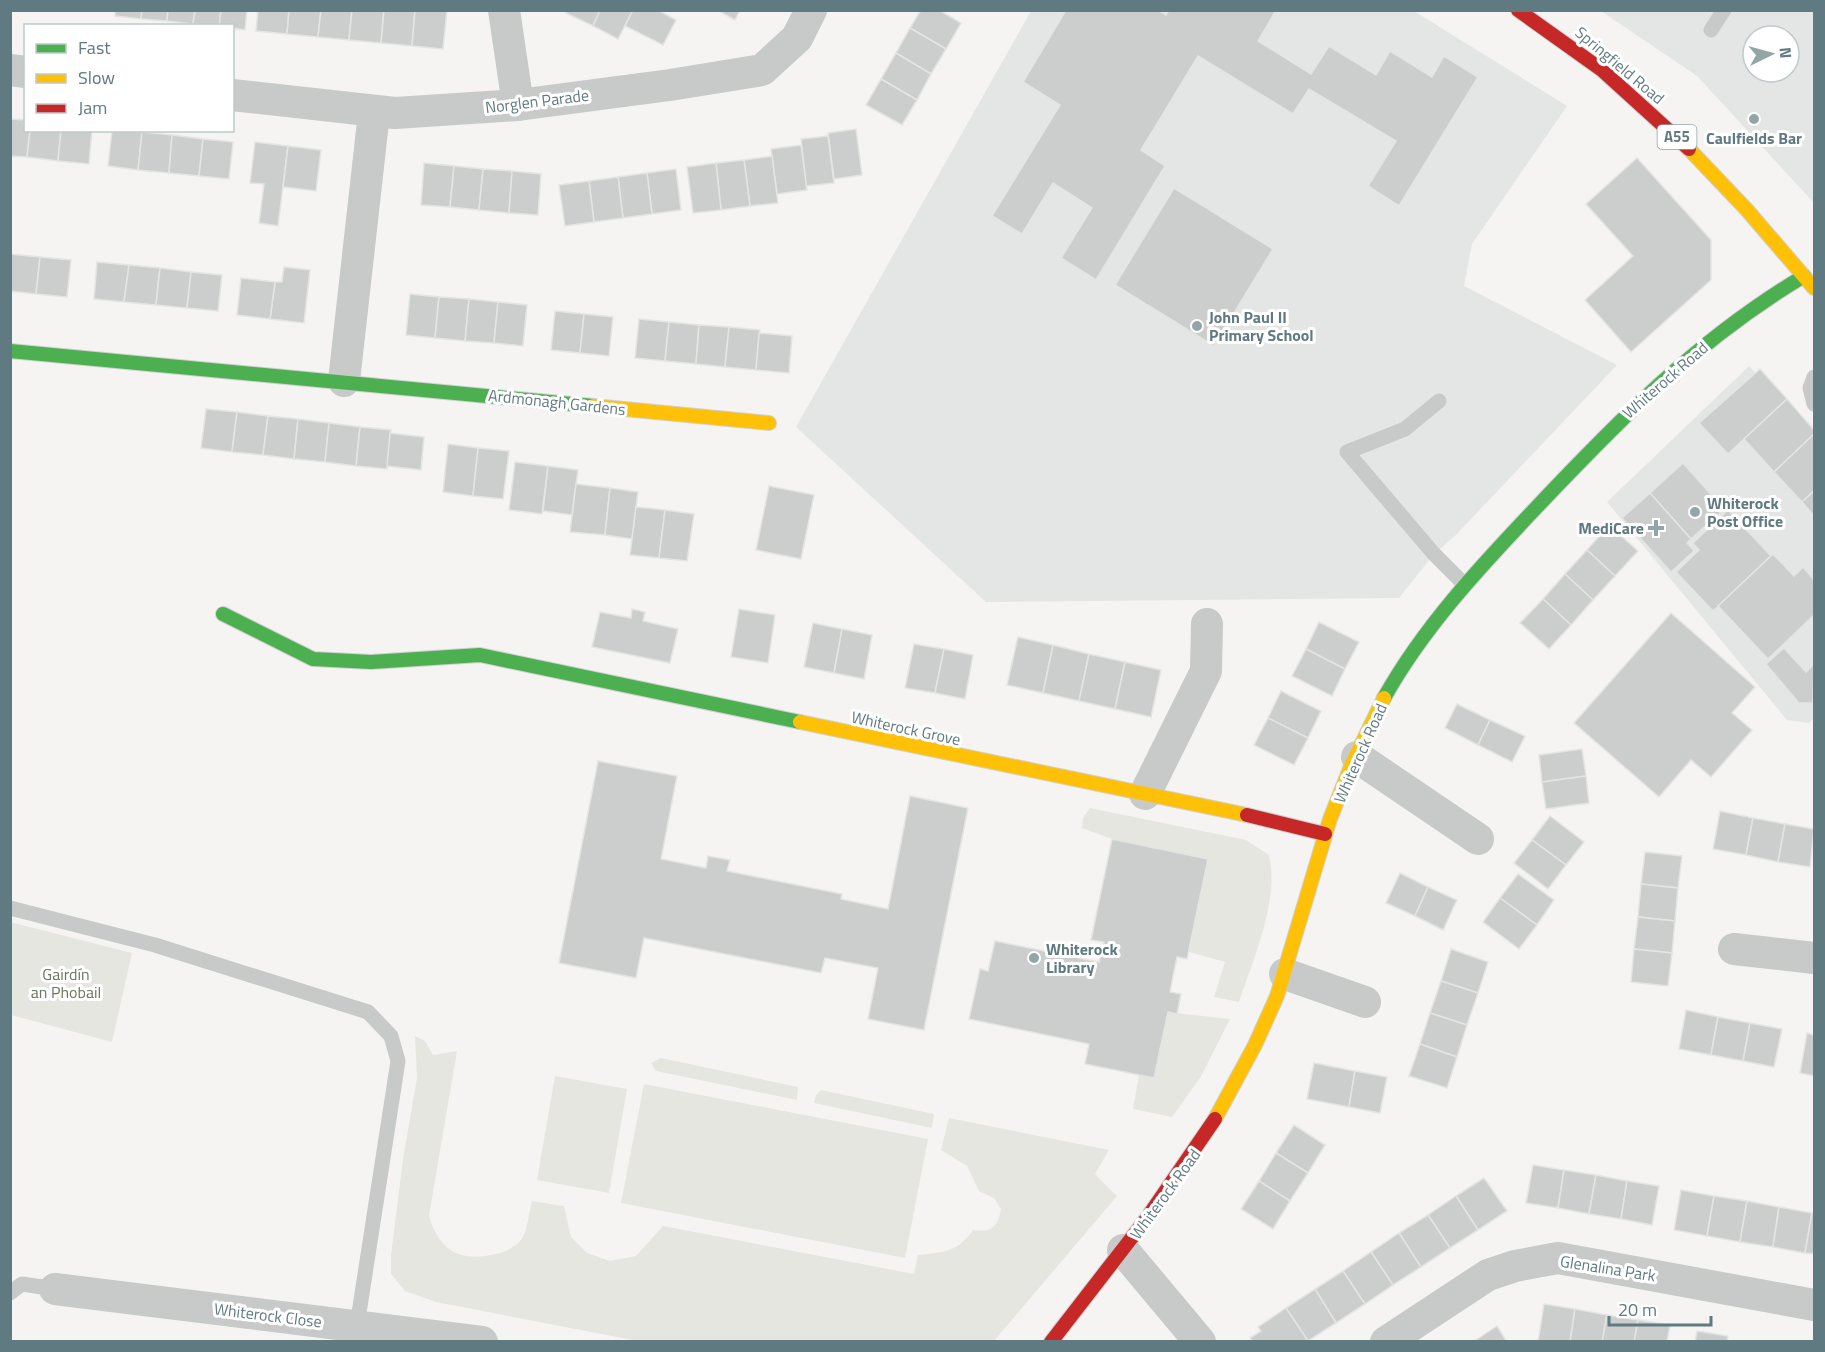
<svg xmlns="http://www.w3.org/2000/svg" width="1825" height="1352" font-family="'Titillium Web',sans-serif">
<rect width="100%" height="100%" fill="#f5f4f3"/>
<g fill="#e4e6e6" fill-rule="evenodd">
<polygon points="1031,11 1414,11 1567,106 1472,244 1464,286 1617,365 1455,536 1434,554 1399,598 986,602 796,427"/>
<path d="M1601,11H1814V203L1697,76ZM1753,36H1789V72H1753Z"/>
<polygon points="1749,366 1814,436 1814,718 1809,723 1787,720 1607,502"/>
</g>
<g fill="#e5e6e0">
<path d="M1090,808L1246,840L1269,855C1280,899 1253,960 1239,1002L1214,997L1225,962L1189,952L1208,859L1112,839L1082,828L1083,818Z"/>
<polygon points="10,922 132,953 112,1042 11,1015"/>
<polygon points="1168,1012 1230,1019 1200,1078 1172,1117 1133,1109 1139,1075 1154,1078"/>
<path d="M415,1036L425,1041L433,1055L457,1051L429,1216C440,1252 460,1262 496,1254C504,1253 519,1245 523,1237C528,1227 529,1212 532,1201L564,1206L571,1237L587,1253L610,1261L636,1256L663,1226L914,1274L918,1255C943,1252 957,1253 973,1230C991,1233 998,1227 1001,1209L994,1198L979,1191L967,1166L941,1150L949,1118L1109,1150L1095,1174L1117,1196L994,1341H638L436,1302L405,1291L391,1274V1255L403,1159L417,1078Z"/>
<polygon points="661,1058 798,1087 797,1100 656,1071 651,1063"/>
<polygon points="555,1076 627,1089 609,1193 537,1180"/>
<polygon points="644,1084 928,1139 905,1258 621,1203"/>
<polygon points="821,1090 934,1114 932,1128 814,1103 816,1095"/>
</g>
<g fill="#cccece" stroke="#e4e4e3" stroke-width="1.5">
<polygon points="115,10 142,10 141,19 115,16"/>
<polygon points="142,10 168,10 167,21 141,19"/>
<polygon points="168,10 195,10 193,24 167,21"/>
<polygon points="195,10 221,10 219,26 193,24"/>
<polygon points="221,10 247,10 245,30 232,28 232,26 219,26"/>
<polygon points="258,10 289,10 287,34 256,31"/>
<polygon points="289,10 321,10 318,37 287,34"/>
<polygon points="321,10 352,10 349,40 318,37"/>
<polygon points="352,10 384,10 381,43 349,40"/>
<polygon points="384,10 415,10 412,46 381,43"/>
<polygon points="415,10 447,10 443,49 412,46"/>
<polygon points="567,10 600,10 593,26 566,13"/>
<polygon points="600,10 633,10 618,39 593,26"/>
<polygon points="633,10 658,10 676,20 663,45 625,26"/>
<polygon points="717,10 740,10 735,20"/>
<polygon points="921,10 939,10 961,23 946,49 910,28"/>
<polygon points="1066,10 1158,10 1166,15 1169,10 1273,10 1275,12 1258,41 1311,74 1329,46 1376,75 1390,51 1432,77 1444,56 1478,77 1399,206 1368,186 1396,141 1309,89 1293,114 1198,56 1141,150 1165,166 1096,280 1061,258 1092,208 1053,183 1022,234 992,216 1060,105 1023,82"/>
<polygon points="910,28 946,49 931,74 896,53"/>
<polygon points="896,53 931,74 917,100 881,79"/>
<polygon points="881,79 917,100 902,125 866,105"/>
<polygon points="10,119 26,120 26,130 30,130 27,157 10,156"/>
<polygon points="856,129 862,175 834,179 828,133"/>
<polygon points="30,130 61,130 58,161 27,157"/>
<polygon points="61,130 92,130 89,164 58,161"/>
<polygon points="112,130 142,132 138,170 108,166"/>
<polygon points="142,132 172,135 169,173 138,170"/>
<polygon points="172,135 203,139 199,176 169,173"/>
<polygon points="828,136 834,183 806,186 801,139"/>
<polygon points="203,139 233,142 229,179 199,176"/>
<polygon points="255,142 288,146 278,226 259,223 264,184 250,183"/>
<polygon points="801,145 807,190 777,194 771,149"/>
<polygon points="288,146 321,150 316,191 283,187"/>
<polygon points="772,156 778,203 750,206 744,160"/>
<polygon points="1637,158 1711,240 1711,280 1631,352 1585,300 1633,256 1586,204"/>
<polygon points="744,160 750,206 721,210 716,163"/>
<polygon points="424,163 454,166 450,207 421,205"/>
<polygon points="716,163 721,210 693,213 687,167"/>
<polygon points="454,166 483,169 479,210 450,207"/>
<polygon points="483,169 512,171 509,213 479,210"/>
<polygon points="676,169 681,210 652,214 647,173"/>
<polygon points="512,171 541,174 538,215 509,213"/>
<polygon points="647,173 652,214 623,218 618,177"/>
<polygon points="618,177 623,218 594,222 589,181"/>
<polygon points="589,181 594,222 565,226 559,185"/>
<polygon points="1174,188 1273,249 1214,346 1115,285"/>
<polygon points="10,254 40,257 36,294 10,291"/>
<polygon points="40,257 71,260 67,297 36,294"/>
<polygon points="97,262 129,265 124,302 94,299"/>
<polygon points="129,265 160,268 156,305 124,302"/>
<polygon points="284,267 310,270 304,323 270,319 275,282 282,282"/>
<polygon points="160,268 191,272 187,308 156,305"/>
<polygon points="191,272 222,275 218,311 187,308"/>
<polygon points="241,278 275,282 270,319 237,315"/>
<polygon points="410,294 439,297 435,338 406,335"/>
<polygon points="439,297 469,299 465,341 435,338"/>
<polygon points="469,299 498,302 494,343 465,341"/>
<polygon points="498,302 527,305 523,346 494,343"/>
<polygon points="555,311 584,314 580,353 551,350"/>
<polygon points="584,314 613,317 609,356 580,353"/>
<polygon points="639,319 669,322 665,361 635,358"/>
<polygon points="669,322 699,325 696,364 665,361"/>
<polygon points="699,325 729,327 725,367 696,364"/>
<polygon points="729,327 760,330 756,370 725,367"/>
<polygon points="759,333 792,336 789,373 756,370"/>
<polygon points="1760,369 1787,399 1728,454 1699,423"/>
<polygon points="1787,399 1814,430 1814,434 1774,472 1744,439"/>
<polygon points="206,409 237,412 232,452 201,448"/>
<polygon points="237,412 268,416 263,455 232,452"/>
<polygon points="268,416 298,419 294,459 263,455"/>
<polygon points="298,419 329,423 325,462 294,459"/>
<polygon points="329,423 360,427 356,466 325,462"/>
<polygon points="360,427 391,430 387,469 356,466"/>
<polygon points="390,433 424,437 421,470 387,466"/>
<polygon points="1814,434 1814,491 1802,502 1774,472"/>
<polygon points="448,444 478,448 473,496 443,492"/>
<polygon points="478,448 509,451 503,499 473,496"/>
<polygon points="515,462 548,466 542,514 509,510"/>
<polygon points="1683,463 1724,509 1691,539 1650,493"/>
<polygon points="548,466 578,470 572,515 543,511"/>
<polygon points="576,484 610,488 605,535 570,532"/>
<polygon points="769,486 814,495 801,559 756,550"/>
<polygon points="610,488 638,492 632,539 605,535"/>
<polygon points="1814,491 1814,516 1802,502"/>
<polygon points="1650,493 1691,539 1687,543 1694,551 1671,572 1622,518"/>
<polygon points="636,507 665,510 659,558 630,555"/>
<polygon points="665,510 694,514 687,561 659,558"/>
<polygon points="1728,510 1771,556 1713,611 1676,572 1699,550 1693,543"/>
<polygon points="1609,525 1638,551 1615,576 1587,550"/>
<polygon points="1587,550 1615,576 1593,600 1565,574"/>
<polygon points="1773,554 1794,576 1803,567 1814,580 1814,615 1768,659 1718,606"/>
<polygon points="1565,574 1593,600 1571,625 1543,599"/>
<polygon points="1543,599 1571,625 1549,649 1520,623"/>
<polygon points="632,609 645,612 643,621 678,629 670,663 592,647 600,612 631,618"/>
<polygon points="739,609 775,615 768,663 731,657"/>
<polygon points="1671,613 1755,687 1732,713 1752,730 1711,777 1691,760 1659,797 1574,723"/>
<polygon points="1319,622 1359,642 1345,669 1306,649"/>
<polygon points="813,623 842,629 834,673 804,667"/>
<polygon points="842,629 872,635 864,679 834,673"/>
<polygon points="1018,637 1053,645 1043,693 1007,685"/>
<polygon points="914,644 944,649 935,693 905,688"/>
<polygon points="1053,645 1089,654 1079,701 1043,693"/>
<polygon points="1784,648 1806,672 1814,664 1813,703 1799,703 1766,664"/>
<polygon points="944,649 973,655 965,699 935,693"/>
<polygon points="1306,649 1345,669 1332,696 1292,676"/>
<polygon points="1089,654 1125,662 1115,709 1079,701"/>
<polygon points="1125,662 1161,670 1151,717 1115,709"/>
<polygon points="1281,691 1321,711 1308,738 1268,718"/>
<polygon points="1457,704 1490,720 1478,745 1445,728"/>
<polygon points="1268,718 1308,738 1294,765 1254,745"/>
<polygon points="1490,720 1525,736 1512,762 1478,745"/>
<polygon points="1582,749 1586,776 1542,782 1539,755"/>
<polygon points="598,761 677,776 661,859 706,868 708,856 730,860 727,871 842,894 841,899 888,909 910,796 968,808 924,1030 868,1019 878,968 825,958 821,973 644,938 636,978 559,963"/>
<polygon points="1586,776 1589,803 1546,809 1542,782"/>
<polygon points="1720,811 1753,818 1746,855 1713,849"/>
<polygon points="1550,816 1584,842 1566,865 1532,840"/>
<polygon points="1753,818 1785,824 1778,862 1746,855"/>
<polygon points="1785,824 1814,829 1810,867 1778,862"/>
<polygon points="1112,839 1208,859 1187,959 1177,957 1170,992 1181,994 1177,1014 1168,1012 1154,1078 1085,1064 1089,1044 969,1019 980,969 988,971 995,941 1099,962 1104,942 1091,940"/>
<polygon points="1532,840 1566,865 1548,889 1514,863"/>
<polygon points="1645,852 1682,856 1678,888 1641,884"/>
<polygon points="1400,873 1428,887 1415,916 1386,903"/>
<polygon points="1518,874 1554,900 1537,925 1500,898"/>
<polygon points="1641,884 1678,888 1675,921 1638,917"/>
<polygon points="1428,887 1457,900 1443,930 1415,916"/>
<polygon points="1500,898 1537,925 1519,949 1483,922"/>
<polygon points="1638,917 1675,921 1672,953 1634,949"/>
<polygon points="1451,949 1488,962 1478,993 1441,981"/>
<polygon points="1634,949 1672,953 1668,986 1631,982"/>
<polygon points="1441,981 1478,993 1467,1025 1430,1013"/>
<polygon points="1686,1010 1718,1017 1711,1055 1679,1049"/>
<polygon points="1430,1013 1467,1025 1457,1057 1420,1044"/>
<polygon points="1718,1017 1750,1023 1743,1061 1711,1055"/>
<polygon points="1750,1023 1782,1029 1774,1067 1743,1061"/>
<polygon points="1807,1033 1814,1035 1814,1076 1800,1073"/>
<polygon points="1420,1044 1457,1057 1447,1088 1409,1076"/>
<polygon points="1314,1063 1355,1071 1349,1107 1307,1099"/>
<polygon points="1355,1071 1387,1077 1380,1113 1349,1107"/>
<polygon points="1294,1125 1325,1145 1308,1173 1276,1153"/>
<polygon points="1276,1153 1308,1173 1290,1201 1259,1181"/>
<polygon points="1533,1165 1564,1170 1558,1208 1526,1203"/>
<polygon points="1564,1170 1596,1175 1589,1214 1558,1208"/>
<polygon points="1596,1175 1627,1181 1621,1219 1589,1214"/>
<polygon points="1484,1178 1507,1211 1478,1230 1456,1196"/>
<polygon points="1259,1181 1290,1201 1273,1229 1241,1209"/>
<polygon points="1627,1181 1659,1186 1652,1225 1621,1219"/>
<polygon points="1681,1190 1714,1196 1707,1236 1674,1230"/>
<polygon points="1456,1196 1478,1230 1450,1248 1428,1215"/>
<polygon points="1714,1196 1747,1201 1740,1242 1707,1236"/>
<polygon points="1747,1201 1779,1207 1773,1247 1740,1242"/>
<polygon points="1779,1207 1812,1213 1805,1253 1773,1247"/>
<polygon points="1812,1213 1814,1213 1814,1254 1805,1253"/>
<polygon points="1428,1215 1450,1248 1421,1267 1399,1233"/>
<polygon points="1399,1233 1421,1267 1393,1285 1371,1252"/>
<polygon points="1371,1252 1393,1285 1365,1304 1343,1271"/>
<polygon points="1343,1271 1365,1304 1336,1323 1315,1289"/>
<polygon points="1315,1289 1336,1323 1308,1341 1286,1308"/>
<polygon points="1544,1304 1575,1309 1570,1342 1538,1342"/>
<polygon points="1286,1308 1308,1341 1253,1342 1250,1338 1261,1331 1258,1327"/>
<polygon points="1575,1309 1607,1315 1602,1342 1570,1342"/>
<polygon points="1607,1315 1638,1320 1634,1342 1602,1342"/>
<polygon points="1638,1320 1670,1325 1667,1342 1634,1342"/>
<polygon points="1497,1326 1507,1342 1473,1342"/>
<polygon points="1697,1331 1728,1336 1727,1342 1695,1342"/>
</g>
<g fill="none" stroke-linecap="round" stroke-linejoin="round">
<g stroke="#d0d1d1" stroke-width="16">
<g id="fast">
<polyline points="10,351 593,406"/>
<polyline points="223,614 313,659 371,662 480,655 800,722"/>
<path d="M1384,698C1423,628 1479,568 1534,510C1619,420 1697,340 1804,276"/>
</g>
</g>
<g stroke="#d0d1d1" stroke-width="16">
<g id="slow">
<polyline points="1689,149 1747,210 1814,288"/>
<polyline points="593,406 769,423"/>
<polyline points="800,722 1247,815"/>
<polyline points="1215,1119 1255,1045 1277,996 1330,819 1352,764 1384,698"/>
</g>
</g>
<g stroke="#d0d1d1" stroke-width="16">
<g id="jam">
<polyline points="1518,10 1602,70 1689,149"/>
<polyline points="1247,815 1325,834"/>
<polyline points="1051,1342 1147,1218 1215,1119"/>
</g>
</g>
<g stroke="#c7cac9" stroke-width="15">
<polyline points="1711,30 1724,10"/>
<polyline points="1814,377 1810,388 1814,404"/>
<polyline points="1439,401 1405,429 1347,452 1434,554 1464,584"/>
<polyline points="10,908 155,945 368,1012 391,1036 398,1061 357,1326"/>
<polyline points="10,1293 22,1284 55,1289"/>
</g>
<g stroke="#c7cac9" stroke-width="32">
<polyline points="504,10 518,105"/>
<polyline points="10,70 26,72"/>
<polyline points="232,95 395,113 518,105 670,85 762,70 797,38 811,10"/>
<polyline points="344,381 374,113"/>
<polyline points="1357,757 1478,839"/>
<polyline points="1145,794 1206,671 1207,624"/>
<polyline points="1734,949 1814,958"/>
<polyline points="1285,974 1365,1002"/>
<polyline points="1123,1250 1200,1342"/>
<polyline points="55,1289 482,1342"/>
<polyline points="1386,1342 1488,1275 1515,1266 1558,1258 1814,1305"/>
</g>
<use href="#fast" stroke="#4caf50" stroke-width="14"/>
<use href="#slow" stroke="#ffc107" stroke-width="14"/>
<use href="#jam" stroke="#c62828" stroke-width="14"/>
</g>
<g fill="#94a5a8" stroke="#fff" stroke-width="2">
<circle cx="1754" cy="119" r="6"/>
<circle cx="1197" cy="326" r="6"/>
<circle cx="1695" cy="512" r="6"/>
<path d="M1653 519h6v6h6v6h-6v6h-6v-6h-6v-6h6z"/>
<circle cx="1034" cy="958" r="6"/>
</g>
<g text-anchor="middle" stroke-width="6" stroke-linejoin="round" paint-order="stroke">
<rect fill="#fff" stroke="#8fa2a6" stroke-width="1.5" x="1657.5" y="125" width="39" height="24" rx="4.5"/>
<g font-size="15" font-weight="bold" fill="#5f7a80">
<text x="1677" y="142">A55</text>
</g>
<g font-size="16" fill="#5f7a80" stroke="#fff">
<text transform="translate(1620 65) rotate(40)" y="6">Springfield Road</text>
<text transform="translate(537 101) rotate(-7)" y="6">Norglen Parade</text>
<text transform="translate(1665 380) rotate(-41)" y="6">Whiterock Road</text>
<text transform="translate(557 402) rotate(6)" y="6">Ardmonagh Gardens</text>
<text transform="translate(906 728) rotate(12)" y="6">Whiterock Grove</text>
<text transform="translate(1360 753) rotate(-66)" y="6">Whiterock Road</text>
<text transform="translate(1165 1194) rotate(-54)" y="6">Whiterock Road</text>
<text transform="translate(1608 1268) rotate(9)" y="6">Glenalina Park</text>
<text transform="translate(268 1315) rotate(7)" y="6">Whiterock Close</text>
</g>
<g font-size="16" font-weight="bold" fill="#5f7a80" stroke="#fff" text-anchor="start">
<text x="1754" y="144" text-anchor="middle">Caulfields Bar</text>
<text x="1209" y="323">John Paul II<tspan x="1209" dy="18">Primary School</tspan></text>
<text x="1707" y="509">Whiterock<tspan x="1707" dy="18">Post Office</tspan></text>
<text x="1644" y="534" text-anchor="end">MediCare</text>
<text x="1046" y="955">Whiterock<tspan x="1046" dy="18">Library</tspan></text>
</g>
<g font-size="16" fill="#6a775e" stroke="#fff">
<text x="66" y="980">Gairdín<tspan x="66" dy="18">an Phobail</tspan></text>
</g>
</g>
<rect width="1825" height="1352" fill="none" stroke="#5f7a80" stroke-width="24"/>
<rect x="24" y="24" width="210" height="108" fill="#ffffff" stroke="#bfcacc" stroke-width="1.5"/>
<rect x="36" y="44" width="30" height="9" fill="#4caf50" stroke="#bfcacc" stroke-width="1.5"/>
<text x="78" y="54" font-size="18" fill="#5f7a80">Fast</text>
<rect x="36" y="74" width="30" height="9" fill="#ffc107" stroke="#bfcacc" stroke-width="1.5"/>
<text x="78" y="84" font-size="18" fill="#5f7a80">Slow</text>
<rect x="36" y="104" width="30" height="9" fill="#c62828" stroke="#bfcacc" stroke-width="1.5"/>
<text x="78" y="114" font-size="18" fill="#5f7a80">Jam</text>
<g transform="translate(1771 54) rotate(85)"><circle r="28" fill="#ffffff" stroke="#bfcacc" stroke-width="1.5"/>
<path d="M0-4.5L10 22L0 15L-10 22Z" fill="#94a5a8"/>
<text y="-9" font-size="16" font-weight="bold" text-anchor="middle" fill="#5f7a80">N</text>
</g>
<path d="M1609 1316v9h102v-9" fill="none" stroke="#5f7a80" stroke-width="3"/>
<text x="1618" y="1316" font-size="18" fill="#5f7a80" stroke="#ffffff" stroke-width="4.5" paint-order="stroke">20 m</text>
</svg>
